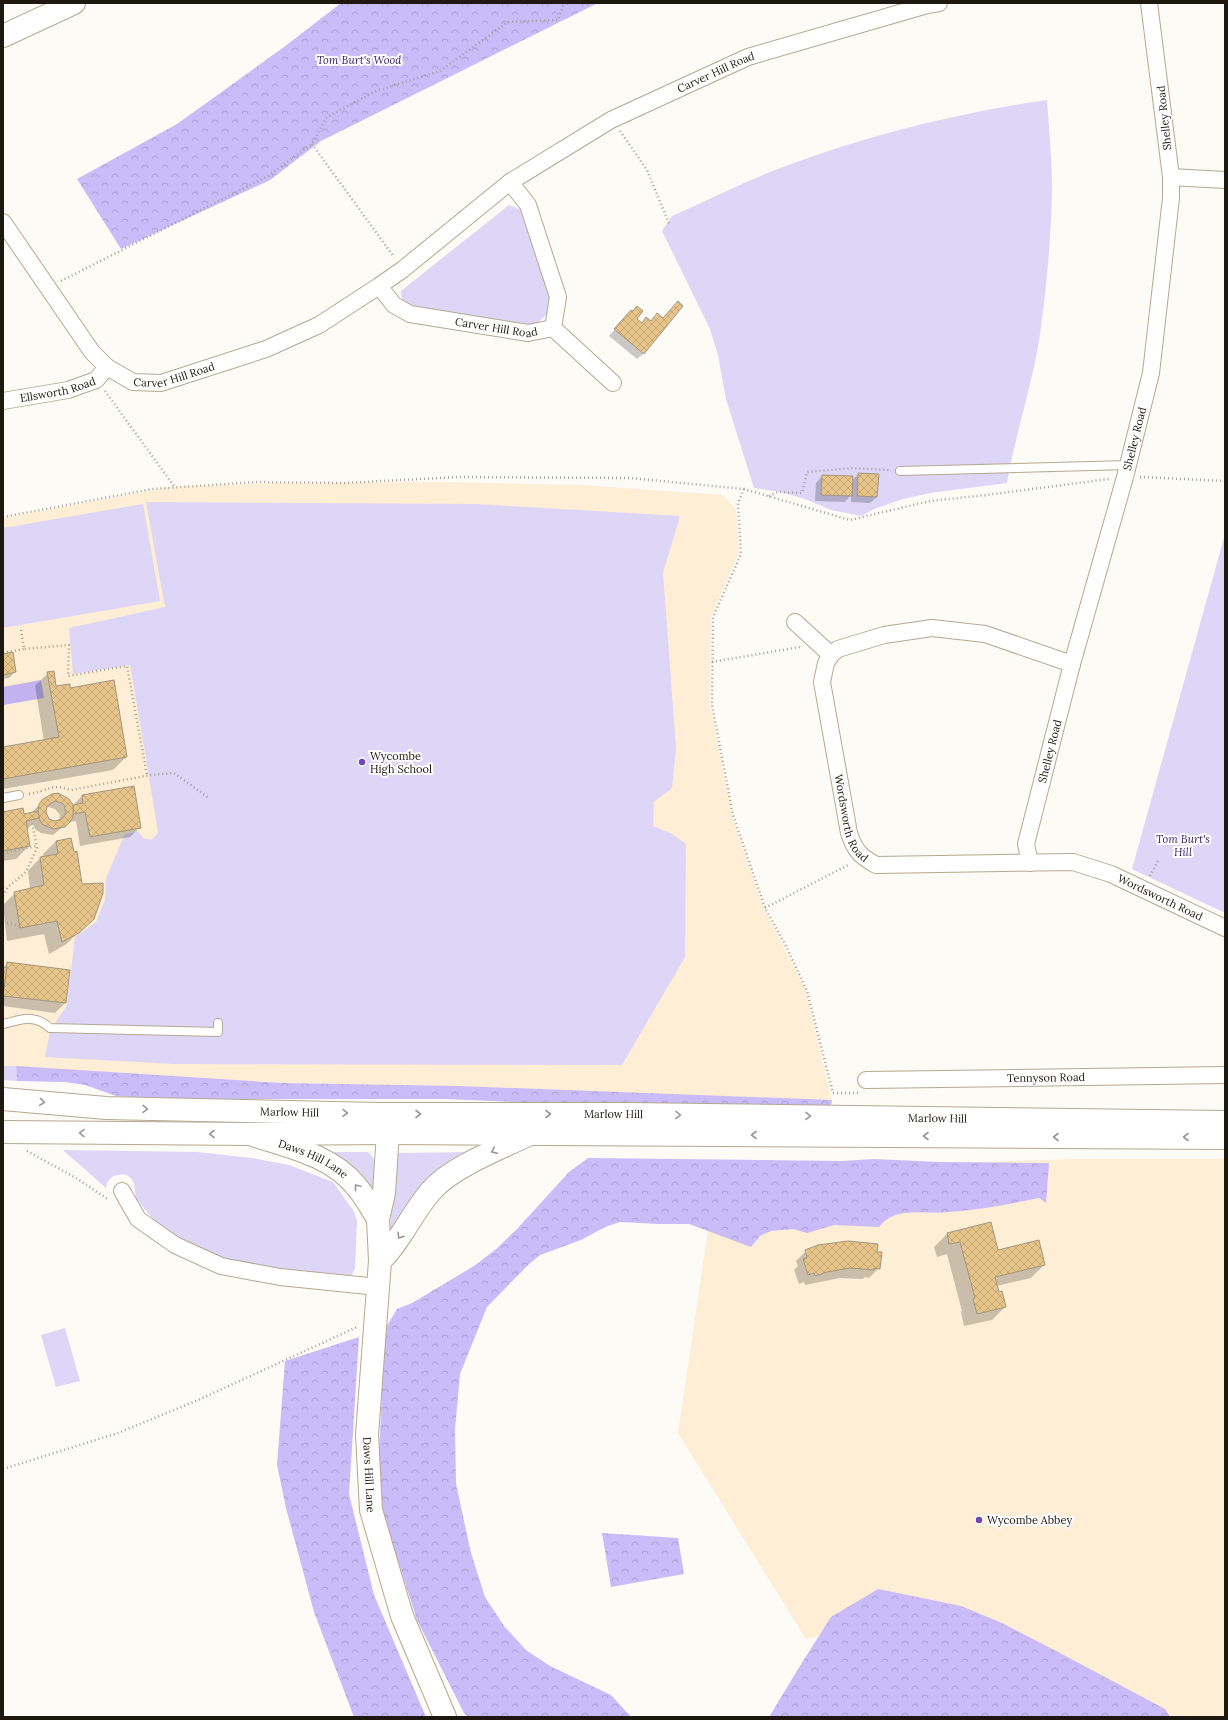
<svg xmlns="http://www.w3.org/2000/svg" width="1228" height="1720" font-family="Lora,serif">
<defs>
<pattern id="forest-crowns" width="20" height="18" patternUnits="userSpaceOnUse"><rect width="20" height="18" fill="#cabbf9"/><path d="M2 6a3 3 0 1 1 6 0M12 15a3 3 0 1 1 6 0" fill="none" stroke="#ada0d4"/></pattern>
<pattern id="building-cross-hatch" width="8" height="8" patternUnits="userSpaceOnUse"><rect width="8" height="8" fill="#e7c489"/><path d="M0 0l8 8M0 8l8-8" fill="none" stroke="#c6a875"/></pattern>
</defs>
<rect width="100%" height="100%" fill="#fdfbf6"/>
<g fill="#fdeed5">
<polygon points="438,482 582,485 723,495 736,510 739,552 711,617 710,704 733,819 763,907 806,991 832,1100 598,1094 459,1086 283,1083 3,1066 3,518 170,487 276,483"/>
<polygon points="1075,1159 1225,1159 1225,1717 1069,1717 926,1607 806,1639 678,1433 717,1170"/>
</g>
<g fill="#ddd6f7">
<path d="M1047,100C1049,130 1052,160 1052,190C1051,236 1047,282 1041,327C1034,380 1016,431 1007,483L930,493L903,499L874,509L861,516L831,510L805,499L780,492L754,488L726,399L718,355L710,329L662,231L672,216C709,200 745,181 783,167C868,135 957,113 1047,100Z"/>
<path d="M509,205L521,210L528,216L554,295C551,311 546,316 534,326L413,309C406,304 400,300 401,291Z"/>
<polygon points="146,502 476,504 680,516 663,573 676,748 672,788 654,802 653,826 672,834 686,844 685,957 622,1065 174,1064 45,1057 50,1031 67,1005 75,937 96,922 105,900 106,878 125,834 138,831 143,838 151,840 158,833 147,764 130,665 73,674 69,628 165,607"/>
<polygon points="143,504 160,601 3,628 3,528"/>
<polygon points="1225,534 1225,913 1132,869"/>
<polygon points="3,1066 16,1066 17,1081 3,1080"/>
<polygon points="63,1150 197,1152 252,1158 289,1165 333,1182 353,1210 357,1220 355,1268 352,1275 323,1276 227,1261 190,1249 159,1226 136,1199 134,1183 130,1177 124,1174 113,1176 108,1181 106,1188"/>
<path d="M332,1152H368C381,1164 377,1174 375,1190L373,1189C361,1172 351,1162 332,1152Z"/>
<polygon points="474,1152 389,1241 396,1153"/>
<polygon points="65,1328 80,1381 56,1387 41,1335"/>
</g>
<g fill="url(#forest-crowns)">
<polygon points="341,3 598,3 321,141 270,180 121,249 77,179 177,124 284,47"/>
<polygon points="16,1066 283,1083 459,1086 832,1100 831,1106 559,1104 447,1099 170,1099 116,1096 85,1085 65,1082 17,1081"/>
<path d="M588,1158L842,1161L874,1159L939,1162L1049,1163L1046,1203L1039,1198C1009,1204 979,1210 948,1212C932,1214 915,1210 899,1214C890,1216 885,1220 879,1227L834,1225L807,1233L793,1229L771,1231L760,1236L751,1247L689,1224H659L620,1222L605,1227L581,1240L540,1255L528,1265L487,1307L460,1374L455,1429L456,1484L471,1553L485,1597L504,1626L526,1650L550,1666L611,1695L631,1717H468L464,1713L417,1620L377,1496L385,1329L397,1309L412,1303L474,1266L495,1250L517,1229L569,1172Z"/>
<polygon points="359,1337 349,1494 374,1595 426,1717 354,1717 314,1612 286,1508 277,1465 285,1361"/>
<polygon points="602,1533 678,1538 684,1574 611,1587"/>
<polygon points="878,1589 961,1606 1002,1623 1058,1652 1165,1709 1170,1717 769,1717 803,1661 831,1617"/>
</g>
<polygon fill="#c2b3f0" points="41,680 44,698 3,705 3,687"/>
<g fill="#0003" fill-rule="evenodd">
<polygon points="678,302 644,353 637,359 609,336 631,311 635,319 641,324 650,322 657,315 663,319"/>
<polygon points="859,474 877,497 870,503 851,502 851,495 845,502 815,501 816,483 822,476 851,481"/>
<polygon points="3,655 15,672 9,678 3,679"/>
<polygon points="48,673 55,687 70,689 126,757 113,770 3,789 3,748 44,741 35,686"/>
<path d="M133,787L140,827L130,837L80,846L76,821L69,822L53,835L41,833L36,830L33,824L26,830L29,846L16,859L3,861V813L23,815L33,813V811L47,797L52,795L72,806L82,796ZM48,807L55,809L60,815L59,820L56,822L48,819L45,813L46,808Z"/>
<polygon points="71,839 81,885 102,884 100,902 93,919 65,945 49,954 44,934 7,941 3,905 15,893 30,889 28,871 40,858 43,857 43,854 56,841"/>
<polygon points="8,963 69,971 65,1003 55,1013 3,1006 3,968"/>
<polygon points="991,1223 997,1251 1044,1265 1031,1278 996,1286 1005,1307 992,1320 964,1326 961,1312 962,1311 947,1254 937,1257 934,1247 947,1234"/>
<polygon points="806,1251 876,1252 879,1268 869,1278 865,1277 863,1279 840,1278 805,1285 804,1282 799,1284 794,1270 798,1266 796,1261"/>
</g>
<g fill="url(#building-cross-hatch)" stroke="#a49781" fill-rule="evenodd">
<polygon points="678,301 683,306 644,354 614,329 631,310 633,311 637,306 643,311 637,319 642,323 646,317 651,321 657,313 663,318"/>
<polygon points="858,473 879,474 877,497 857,496"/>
<polygon points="822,475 853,476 852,496 821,495"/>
<polygon points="13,652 16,672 3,675 3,654"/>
<polygon points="54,671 56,686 70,684 70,688 114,680 127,757 3,779 3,747 59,737 47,672"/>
<polygon points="134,786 141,828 90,837 85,812 73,814 73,805 83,803 82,795"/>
<path d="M58,793L69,799L73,805V817L70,822L65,827L53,829L42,824L38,816V810L39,804L43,799L52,794ZM55,801L62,803L64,805L66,813L62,819L55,821L49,819L46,812L47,806Z"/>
<polygon points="23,808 24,814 38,811 39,818 26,821 30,846 3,851 3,812"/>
<polygon points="71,838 74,852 77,851 82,884 103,883 103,893 94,919 79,933 62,942 57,921 20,928 14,892 44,885 40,857 58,854 56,841"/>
<polygon points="7,962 70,970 66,1003 3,996"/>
<polygon points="7,967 3,996 3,968"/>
<polygon points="991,1222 998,1250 1039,1240 1045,1265 995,1277 999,1292 1002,1291 1006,1307 977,1314 973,1299 975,1298 960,1242 949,1244 947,1233"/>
<polygon points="848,1241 878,1244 877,1252 882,1252 880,1269 874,1268 874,1270 850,1268 827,1272 815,1276 814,1273 808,1275 803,1259 807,1258 805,1250 818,1245"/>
</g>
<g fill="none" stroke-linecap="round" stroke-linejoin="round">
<g stroke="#b5a891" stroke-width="10">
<g id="lane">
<polyline points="900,471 1128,465"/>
<polyline points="3,798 19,795"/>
<path d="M3,1024C21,1020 34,1013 50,1028L218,1032V1023"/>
</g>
</g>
<g stroke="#b5a891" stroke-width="18">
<g id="street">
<polyline points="1171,177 1225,180"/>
<polyline points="510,182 528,205 558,297 553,328 613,383"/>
<path id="s1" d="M3,222L92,352L107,367L133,382L161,383L266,349L319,325L379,286L402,270L510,182L611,120L748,57L927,5L939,3"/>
<path id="s2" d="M379,286L394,305L410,314L528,333L553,328"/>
<path id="s3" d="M3,401L68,390L96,380L107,367"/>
<polyline points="795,622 831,655"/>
<path id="s4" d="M1072,664L985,634L932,628L884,635L838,649L831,655L826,663L822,682L849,833C855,851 860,856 876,865L1073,862L1111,874L1225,928"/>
<path id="s5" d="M1030,863L1026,844L1072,664L1125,477L1151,373L1171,198V177L1149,3"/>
<path id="s6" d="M866,1080L1225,1075"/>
<polyline points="122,1191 138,1219 175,1245 221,1266 280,1277 378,1287"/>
</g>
</g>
<g stroke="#b5a891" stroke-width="24">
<g id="secondary">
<polyline points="3,36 74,3"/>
<path id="s7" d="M380,1117L388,1133L384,1193L378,1219L380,1261L367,1435L371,1510L402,1616L445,1717"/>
<path id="s8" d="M253,1135C289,1147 331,1155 356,1186C365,1196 371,1208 378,1219"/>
<path d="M380,1261C401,1241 412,1212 432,1190C452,1167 501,1148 530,1134"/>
</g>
</g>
<g stroke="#b5a891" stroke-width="24">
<g id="primary">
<path id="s9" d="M3,1099L106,1108L379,1114H628L1225,1122"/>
<polyline points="3,1132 251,1134 388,1133 1225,1138"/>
</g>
</g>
<g stroke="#a3a099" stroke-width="2.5" stroke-dasharray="1 3" stroke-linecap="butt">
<polyline points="620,131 647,170 670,226"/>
<polyline points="312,144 394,257"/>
<polyline points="61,281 268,176 312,144 327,117 376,91 440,71 508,22 558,20 564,3"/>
<polyline points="105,391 174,486"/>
<polyline points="1140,477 1225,481"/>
<polyline points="744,489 738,503 741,554 713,617 712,705 733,815 765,908 787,948 807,991 833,1093 858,1093"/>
<polyline points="769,496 778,492 802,493 807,472 853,468 889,470"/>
<polyline points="3,517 152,489 256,482 344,483 459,477 630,478 744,489 850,520 930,501 986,495 1109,479"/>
<polyline points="21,630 24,649 69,645 68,676 127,666 147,775"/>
<polyline points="3,653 24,649"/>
<polyline points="712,662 800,647"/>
<path d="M29,794C48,791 51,783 71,790L150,775L174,773L209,798"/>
<polyline points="3,853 36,846"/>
<polyline points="1150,876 1159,859"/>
<polyline points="3,896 8,887 26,872 37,848 32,822"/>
<polyline points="765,908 850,864"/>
<polyline points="3,922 20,926"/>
<polyline points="27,1151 76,1178 109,1200"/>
<polyline points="3,1469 118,1433 196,1401 357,1327"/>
</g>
<use href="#lane" stroke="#fff" stroke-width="8"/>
<use href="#street" stroke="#fff" stroke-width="16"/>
<use href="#secondary" stroke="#fff" stroke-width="22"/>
<use href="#primary" stroke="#fff" stroke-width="22"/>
</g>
<defs><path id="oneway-chevron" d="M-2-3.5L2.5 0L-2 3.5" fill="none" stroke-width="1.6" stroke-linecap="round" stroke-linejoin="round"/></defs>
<g stroke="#999793">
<use href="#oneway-chevron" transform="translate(42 1102) rotate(5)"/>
<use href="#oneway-chevron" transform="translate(145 1109) rotate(1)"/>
<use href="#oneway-chevron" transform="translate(345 1113) rotate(1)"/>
<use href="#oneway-chevron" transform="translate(418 1114)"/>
<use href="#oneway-chevron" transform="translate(548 1114)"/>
<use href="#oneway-chevron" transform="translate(678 1115) rotate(1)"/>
<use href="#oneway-chevron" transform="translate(808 1116) rotate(1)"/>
<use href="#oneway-chevron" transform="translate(82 1133) rotate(-179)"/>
<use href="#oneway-chevron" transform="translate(212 1134) rotate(-180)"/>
<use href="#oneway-chevron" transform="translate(754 1135) rotate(-180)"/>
<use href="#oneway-chevron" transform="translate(926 1136) rotate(-180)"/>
<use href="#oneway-chevron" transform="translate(1056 1137) rotate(-180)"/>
<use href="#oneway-chevron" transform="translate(1186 1137) rotate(-180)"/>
<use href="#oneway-chevron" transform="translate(494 1151) rotate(155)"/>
<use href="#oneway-chevron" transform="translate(357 1187) rotate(-130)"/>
<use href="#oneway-chevron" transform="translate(400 1236) rotate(123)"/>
</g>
<g fill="#7046be" stroke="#fff" stroke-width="1.5">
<circle cx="362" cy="762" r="4"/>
<circle cx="979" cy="1520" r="4"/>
</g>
<g text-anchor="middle" stroke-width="4" stroke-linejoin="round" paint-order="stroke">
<g font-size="11" font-style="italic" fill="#341b60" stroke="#fff">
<text x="359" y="64">Tom Burt's Wood</text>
<text x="1183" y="843">Tom Burt's<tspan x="1183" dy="13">Hill</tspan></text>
</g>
<g font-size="11" fill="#1d1810" stroke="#fff">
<text dy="4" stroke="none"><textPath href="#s1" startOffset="878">Carver Hill Road</textPath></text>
<text transform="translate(1164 118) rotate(-96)" y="4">Shelley Road</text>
<text dy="4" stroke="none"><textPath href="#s2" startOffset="130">Carver Hill Road</textPath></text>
<text dy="4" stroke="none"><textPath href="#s1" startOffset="251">Carver Hill Road</textPath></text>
<text dy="4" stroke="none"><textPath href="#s3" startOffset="56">Ellsworth Road</textPath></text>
<text dy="4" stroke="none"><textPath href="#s5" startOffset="439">Shelley Road</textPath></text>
<text dy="4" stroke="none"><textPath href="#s5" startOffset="115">Shelley Road</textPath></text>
<text dy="4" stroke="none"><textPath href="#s4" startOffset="420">Wordsworth Road</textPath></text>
<text dy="4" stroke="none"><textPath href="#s4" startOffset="768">Wordsworth Road</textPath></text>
<text dy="4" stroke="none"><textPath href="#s6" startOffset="180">Tennyson Road</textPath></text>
<text dy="4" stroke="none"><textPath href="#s9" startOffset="287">Marlow Hill</textPath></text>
<text dy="4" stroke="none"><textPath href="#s9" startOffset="611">Marlow Hill</textPath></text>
<text dy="4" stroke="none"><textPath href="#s9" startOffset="935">Marlow Hill</textPath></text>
<text dy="4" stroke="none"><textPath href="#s8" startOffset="65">Daws Hill Lane</textPath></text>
<text dy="4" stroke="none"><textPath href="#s7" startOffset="361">Daws Hill Lane</textPath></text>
</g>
<g font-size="11" fill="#1d1810" stroke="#fff" text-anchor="start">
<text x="370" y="760">Wycombe<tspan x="370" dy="13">High School</tspan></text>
<text x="987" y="1524">Wycombe Abbey</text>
</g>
</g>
<rect width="1228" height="1720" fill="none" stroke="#1d1810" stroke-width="8"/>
</svg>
